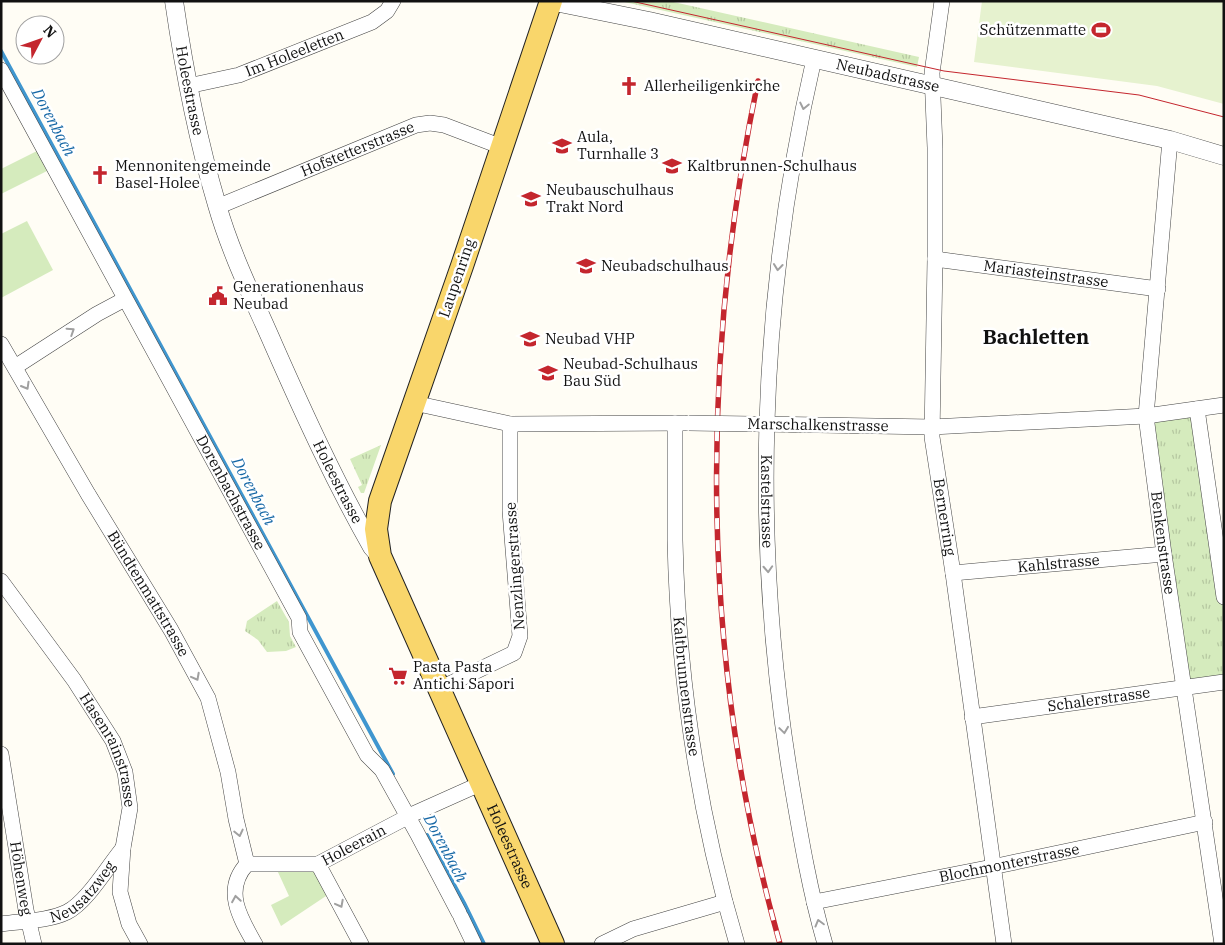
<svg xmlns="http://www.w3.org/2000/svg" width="1225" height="945" font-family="'IBM Plex Serif',serif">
<defs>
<pattern id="grass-tufts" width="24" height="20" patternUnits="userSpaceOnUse" patternTransform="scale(1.25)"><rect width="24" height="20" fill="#d5ebbd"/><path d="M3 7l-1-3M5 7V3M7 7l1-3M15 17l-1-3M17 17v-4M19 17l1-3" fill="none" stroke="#b6c8a1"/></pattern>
</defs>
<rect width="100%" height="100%" fill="#fffdf5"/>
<g fill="url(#grass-tufts)">
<polygon points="620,1 669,1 919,57 917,67"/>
<polygon points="1201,411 1224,567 1224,681 1186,686 1147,419"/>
<polygon points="381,445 364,493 361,493 358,487 362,485 350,459"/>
<polygon points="277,601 289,622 290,636 296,647 286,651 267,652 258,640 245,631 247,621"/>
</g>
<g fill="#d5ebbd">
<polygon points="37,151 47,171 1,194 1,169"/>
<polygon points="27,221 53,270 1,298 1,234"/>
<polygon points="277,870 315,872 329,894 281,926 271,905 289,896"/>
</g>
<polygon fill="#e6f2cf" points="982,1 1224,1 1224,104 1157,86 974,62"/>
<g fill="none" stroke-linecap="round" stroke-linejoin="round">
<g stroke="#3f96cf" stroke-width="4">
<polyline points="1,51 393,774"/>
<polyline points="427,835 464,903 484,944"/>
</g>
<g stroke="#444" stroke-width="16">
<g id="minor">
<path id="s1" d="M942,1L932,73L935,148V259L932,437L953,573L1004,944"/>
<path id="s2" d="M814,59C759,298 751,544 792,786C801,839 810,892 825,944"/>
<path id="s3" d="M1,70L299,618L300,632L367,755L382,770L417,833L459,913"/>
<path id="s4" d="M188,86L239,75L372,22L387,11L393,1"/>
<path id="s5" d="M1170,140L1146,416L1164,554L1222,944"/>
<path id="s6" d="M217,207L416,125L430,123L444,125L502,147"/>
<path id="s7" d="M935,259L1158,289"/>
<path id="s8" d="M1,344L88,494L171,630L208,698L228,772L236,819L247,864"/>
<polyline points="15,367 97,314 125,299"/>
<polyline points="414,403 510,424 685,423"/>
<polyline points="1197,409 1224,597"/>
<path id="s9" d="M675,423C675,462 675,501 675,540C678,677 698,813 737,944"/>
<polyline points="756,424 932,427 1146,416 1224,405"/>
<path id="s10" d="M953,573L1164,554"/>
<path id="s11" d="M1,581L74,680L113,741L125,772L130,808L123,848L120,892L129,924L140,944"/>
<polyline points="439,689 514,653 520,636 510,511 510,424"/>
<path id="s12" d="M972,717L1224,682"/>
<path id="s13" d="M1,754L26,910L34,944"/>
<polyline points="318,864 361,944"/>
<path id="s14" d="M814,902L992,867L1205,822"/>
<polyline points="461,917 474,944"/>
<path id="s15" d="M1,924C21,921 49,921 67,912C87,902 108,866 123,848"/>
<path id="s16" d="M255,944C240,918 223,890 247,864H318L413,814L480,784"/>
<polyline points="602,944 633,929 725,902"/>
</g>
</g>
<g stroke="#444" stroke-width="19">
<g id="tertiary">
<path id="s17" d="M174,1C184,70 197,138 217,205C231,254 254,300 274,346C304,414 335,482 372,547L379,555"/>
<path id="s18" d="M550,1L649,21L1170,140L1224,156"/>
</g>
</g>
<g stroke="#222" stroke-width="24">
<g id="primary">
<path id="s19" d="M551,1L462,266L380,501L376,529L380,556L553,944"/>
</g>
</g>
<use href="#minor" stroke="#fff" stroke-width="15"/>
<use href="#tertiary" stroke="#fff" stroke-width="18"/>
<use href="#primary" stroke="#f9d66b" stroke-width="22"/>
<polyline stroke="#c4262e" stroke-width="1" points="631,1 944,71 1139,95 1224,117"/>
<g stroke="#c4262e" stroke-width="5.5">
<path id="rail" d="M758,81C699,365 700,663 780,944"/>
</g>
<use href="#rail" stroke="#fff" stroke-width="4" stroke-dasharray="11" stroke-linecap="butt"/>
<g stroke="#444" stroke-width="16" stroke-linecap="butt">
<polyline id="minor-bridge" points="689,423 752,424"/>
</g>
<use href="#minor-bridge" stroke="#fff" stroke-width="15"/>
</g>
<defs><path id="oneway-chevron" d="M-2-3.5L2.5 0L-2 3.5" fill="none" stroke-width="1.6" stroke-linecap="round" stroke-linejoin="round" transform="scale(1.25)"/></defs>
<g stroke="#a0a0a0">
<use href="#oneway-chevron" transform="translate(804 106) rotate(102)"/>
<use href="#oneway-chevron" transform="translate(778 267) rotate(96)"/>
<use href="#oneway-chevron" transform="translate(71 331) rotate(-33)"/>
<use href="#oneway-chevron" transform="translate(26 386) rotate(60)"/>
<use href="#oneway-chevron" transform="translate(768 569) rotate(87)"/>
<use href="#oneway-chevron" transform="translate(196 677) rotate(62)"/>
<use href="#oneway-chevron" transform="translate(784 730) rotate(82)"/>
<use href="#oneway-chevron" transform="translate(239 833) rotate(77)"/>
<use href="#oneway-chevron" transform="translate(236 899) rotate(-99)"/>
<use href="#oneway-chevron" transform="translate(340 904) rotate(62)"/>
<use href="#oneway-chevron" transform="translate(819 923) rotate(-105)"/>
</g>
<defs>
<g id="stadium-bare" transform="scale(1.5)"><path d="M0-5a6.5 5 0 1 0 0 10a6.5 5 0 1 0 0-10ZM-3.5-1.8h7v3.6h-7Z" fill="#c4262e" stroke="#fff" stroke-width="2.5" paint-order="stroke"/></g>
<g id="church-bare" transform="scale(1.5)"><path d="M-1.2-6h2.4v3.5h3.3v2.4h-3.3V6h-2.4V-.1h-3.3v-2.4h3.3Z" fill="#c4262e" stroke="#fff" stroke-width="2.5" paint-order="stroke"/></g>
<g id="school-bare" transform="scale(1.5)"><path d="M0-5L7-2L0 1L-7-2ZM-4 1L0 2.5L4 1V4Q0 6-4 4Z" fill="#c4262e" stroke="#fff" stroke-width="2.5" paint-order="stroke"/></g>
<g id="civic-bare" transform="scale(1.5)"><path d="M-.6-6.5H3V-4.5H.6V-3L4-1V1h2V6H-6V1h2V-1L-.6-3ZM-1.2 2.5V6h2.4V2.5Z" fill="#c4262e" stroke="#fff" stroke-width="2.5" paint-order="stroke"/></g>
<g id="supermarket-bare" transform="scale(1.5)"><path d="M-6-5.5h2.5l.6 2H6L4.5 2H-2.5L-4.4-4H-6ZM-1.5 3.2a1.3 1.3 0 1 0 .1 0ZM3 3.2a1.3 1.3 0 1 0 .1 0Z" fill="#c4262e" stroke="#fff" stroke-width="2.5" paint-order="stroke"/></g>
</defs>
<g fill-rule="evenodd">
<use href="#stadium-bare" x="1101" y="30"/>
<use href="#church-bare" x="629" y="86"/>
<use href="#school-bare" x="562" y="146"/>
<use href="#school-bare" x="672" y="166"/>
<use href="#church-bare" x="100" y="175"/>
<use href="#school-bare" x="531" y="199"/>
<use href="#school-bare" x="586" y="266"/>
<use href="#civic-bare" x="218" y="296"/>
<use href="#school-bare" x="530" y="339"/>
<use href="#school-bare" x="548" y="373"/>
<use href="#supermarket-bare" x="398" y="676"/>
</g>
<g text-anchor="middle" stroke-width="5" stroke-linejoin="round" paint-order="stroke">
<g font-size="15" fill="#111" stroke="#fff" text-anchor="start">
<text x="1086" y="35" text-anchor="end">Schützenmatte</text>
<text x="644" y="91">Allerheiligenkirche</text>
<text x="577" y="142">Aula,<tspan x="577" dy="17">Turnhalle 3</tspan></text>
<text x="115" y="171">Mennonitengemeinde<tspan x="115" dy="17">Basel-Holee</tspan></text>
<text x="687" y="171">Kaltbrunnen-Schulhaus</text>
<text x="546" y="195">Neubauschulhaus<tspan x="546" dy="17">Trakt Nord</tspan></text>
<text x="601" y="271">Neubadschulhaus</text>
<text x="233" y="292">Generationenhaus<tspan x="233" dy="17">Neubad</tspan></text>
<text x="545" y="344">Neubad VHP</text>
<text x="563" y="369">Neubad-Schulhaus<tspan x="563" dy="17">Bau Süd</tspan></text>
<text x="413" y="672">Pasta Pasta<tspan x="413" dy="17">Antichi Sapori</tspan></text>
</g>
<g font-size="15" fill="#111" stroke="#fff">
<text dy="5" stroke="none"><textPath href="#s4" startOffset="112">Im Holeeletten</textPath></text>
<text dy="5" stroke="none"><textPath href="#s18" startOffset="346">Neubadstrasse</textPath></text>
<text dy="5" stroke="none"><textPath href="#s17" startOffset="91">Holeestrasse</textPath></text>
<text dy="5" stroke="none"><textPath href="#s6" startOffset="152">Hofstetterstrasse</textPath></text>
<text dy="5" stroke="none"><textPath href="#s7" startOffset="112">Mariasteinstrasse</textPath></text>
<text transform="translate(457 278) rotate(-71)" y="5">Laupenring</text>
<text transform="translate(818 425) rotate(1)" y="5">Marschalkenstrasse</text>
<text dy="5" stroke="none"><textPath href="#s17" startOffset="511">Holeestrasse</textPath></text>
<text dy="5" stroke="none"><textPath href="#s3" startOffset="481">Dorenbachstrasse</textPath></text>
<text dy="5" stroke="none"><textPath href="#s2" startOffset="446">Kastelstrasse</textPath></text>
<text dy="5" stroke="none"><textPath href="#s1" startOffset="518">Bernerring</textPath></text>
<text dy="5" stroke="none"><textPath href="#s5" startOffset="405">Benkenstrasse</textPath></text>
<text dy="5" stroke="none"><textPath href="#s10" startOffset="106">Kahlstrasse</textPath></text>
<text transform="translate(515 566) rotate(-94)" y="5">Nenzlingerstrasse</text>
<text dy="5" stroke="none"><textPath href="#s8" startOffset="290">Bündtenmattstrasse</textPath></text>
<text dy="5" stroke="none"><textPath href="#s9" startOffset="264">Kaltbrunnenstrasse</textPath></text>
<text dy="5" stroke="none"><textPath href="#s12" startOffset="128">Schalerstrasse</textPath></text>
<text dy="5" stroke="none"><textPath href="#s11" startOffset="202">Hasenrainstrasse</textPath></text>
<text dy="5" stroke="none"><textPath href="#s16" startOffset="199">Holeerain</textPath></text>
<text dy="5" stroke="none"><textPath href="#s19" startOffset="902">Holeestrasse</textPath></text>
<text dy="5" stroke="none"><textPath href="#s14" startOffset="199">Blochmonterstrasse</textPath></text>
<text dy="5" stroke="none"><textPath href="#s13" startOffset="126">Höhenweg</textPath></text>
<text dy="5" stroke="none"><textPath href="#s15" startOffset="92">Neusatzweg</textPath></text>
</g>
<g font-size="16" font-style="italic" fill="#1768a6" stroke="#fff">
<text transform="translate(54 122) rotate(62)" y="6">Dorenbach</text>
<text transform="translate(254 491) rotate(62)" y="6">Dorenbach</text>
<text transform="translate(446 848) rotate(62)" y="6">Dorenbach</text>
</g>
<g font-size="20" font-weight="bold" fill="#111" stroke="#fff">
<text x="1036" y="344">Bachletten</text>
</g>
</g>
<rect width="1225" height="945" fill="none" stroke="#111111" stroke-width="5"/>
<g transform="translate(40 40) rotate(49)"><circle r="24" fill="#ffffff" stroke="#a0a0a0"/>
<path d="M0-4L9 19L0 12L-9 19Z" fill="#c4262e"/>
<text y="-8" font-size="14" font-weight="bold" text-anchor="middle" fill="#111111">N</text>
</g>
</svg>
